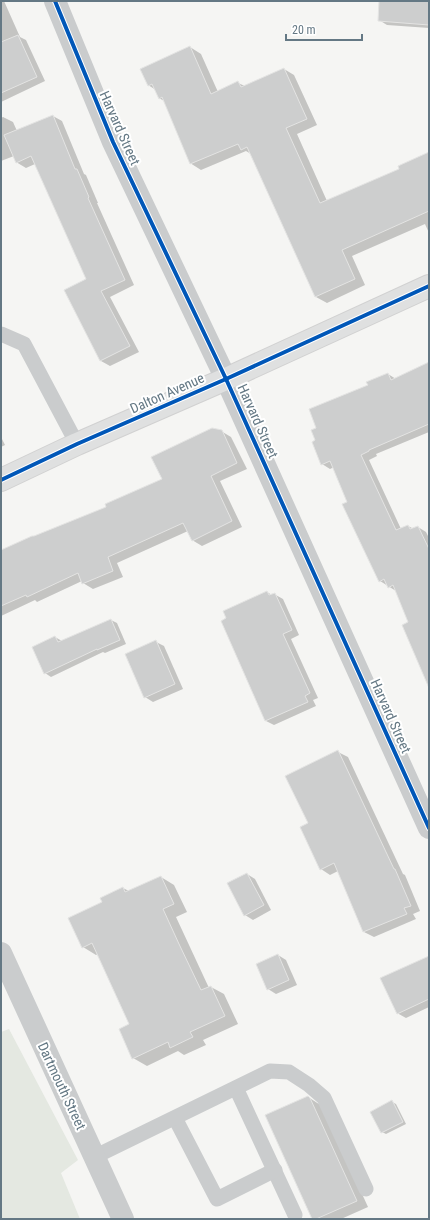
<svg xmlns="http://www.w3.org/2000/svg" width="430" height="1220" font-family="'Roboto Condensed',sans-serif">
<rect width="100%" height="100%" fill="#f5f5f3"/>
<polygon fill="#e4e8e1" points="9,1029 78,1160 61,1173 80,1219 1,1219 1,1032"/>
<g fill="#0003">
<polygon points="1,1 4,1 20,37 26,40 45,81 1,102"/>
<polygon points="380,1 429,1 429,28 387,25 379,20"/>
<polygon points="190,47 201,54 218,92 238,83 245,86 284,69 294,75 317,125 297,134 327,201 400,169 429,153 429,233 425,224 352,256 365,285 327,303 316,297 251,154 246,151 201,170 190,163 164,101 159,98 156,90 148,85"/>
<polygon points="53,116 62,121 84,174 86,175 98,203 97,203 134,285 110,297 139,352 110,366 101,361 87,280 35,164 26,168 16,162 14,156 1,161 1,118 3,117 13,122 17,131"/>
<polygon points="429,364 429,432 376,454 377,456 369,460 401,529 408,526 414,529 418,527 426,532 429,538 429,662 409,623 396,591 380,581 334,467 330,469 322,464 369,386 388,374 396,379"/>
<polygon points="221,431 231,437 247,469 220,481 242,527 202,546 192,540 188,531 117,563 123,577 93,589 83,583 82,581 37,602 35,600 1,616 1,551 107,507 163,479"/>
<polygon points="1,437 5,445 1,447"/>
<polygon points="267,592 272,595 274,594 283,599 299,635 291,639 318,698 313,700 316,706 274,725 266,721 222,622"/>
<polygon points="111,620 117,623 126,644 105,653 103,652 51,677 45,673 55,637 62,641"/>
<polygon points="156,642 164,646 183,689 153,702 145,697"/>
<polygon points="338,752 348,757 403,874 405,875 420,911 413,914 416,919 374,937 364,932 338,871 330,875 321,869 309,824"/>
<polygon points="247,874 255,879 271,910 253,920 245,915"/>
<polygon points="161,877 174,885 187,912 176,917 209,988 211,987 224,994 238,1024 203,1040 206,1045 184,1055 178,1051 147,1066 133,1058 130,1024 98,954 96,955 83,947 103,903 123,888 129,891"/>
<polygon points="278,955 286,960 297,985 276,994 268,989"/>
<polygon points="429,957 429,1007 406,1018 397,1013"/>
<polygon points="308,1097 322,1106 368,1207 341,1219 313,1219"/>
<polygon points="392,1102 396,1104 406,1124 386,1134 382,1132"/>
</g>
<g fill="#cdcece" stroke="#e4e4e3">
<polygon points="379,1 429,1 429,25 378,21"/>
<polygon points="18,35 37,77 1,93 1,42"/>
<polygon points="190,46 211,94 238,81 241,87 284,68 307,119 286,128 320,203 399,169 398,166 429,152 429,211 342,250 355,279 315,297 247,147 241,150 238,144 190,164 162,97 159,99 152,84 148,86 140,69"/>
<polygon points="53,115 75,169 77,169 89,197 88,198 125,280 101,291 130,346 100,361 64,290 86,279 31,156 16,163 4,135"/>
<polygon points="429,362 429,424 369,450 369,451 361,455 396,530 408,525 410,529 418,526 429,549 429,688 402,625 408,622 393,585 388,588 384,579 379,582 342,504 347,502 330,461 321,465 312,442 315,440 311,430 316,428 309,409 368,385 366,382 388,373 391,380"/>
<polygon points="212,428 222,430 237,463 211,476 232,521 192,541 183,523 108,557 113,571 82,584 78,573 27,597 26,595 1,606 1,550 32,536 34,536 106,507 105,504 162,479 151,457"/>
<polygon points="267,591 269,595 275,593 292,630 283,634 310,693 305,696 308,702 265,721 221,621 226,618 223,611"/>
<polygon points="111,619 120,640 97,650 97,649 44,674 32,647 55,636 58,642"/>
<polygon points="156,640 175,684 144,698 125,654"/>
<polygon points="338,750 394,869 395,869 411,906 404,908 407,914 363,932 334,863 320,870 300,827 308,823 285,776"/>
<polygon points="247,873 264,905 244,916 227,883"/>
<polygon points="161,876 174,904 163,909 179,944 201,990 211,986 225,1016 190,1032 193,1037 170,1048 168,1042 132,1059 119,1029 129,1024 92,943 82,948 68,918 102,902 100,898 123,887 125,892"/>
<polygon points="278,954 289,980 267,990 256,964"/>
<polygon points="429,956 429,999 397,1014 380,978"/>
<polygon points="308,1096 310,1098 357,1201 316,1219 312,1219 265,1115"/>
<polygon points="392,1100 403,1122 381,1133 370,1112"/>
</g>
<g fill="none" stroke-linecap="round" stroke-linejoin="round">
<g stroke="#d1d1d1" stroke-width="24">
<polyline id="primary" points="1,480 77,444 226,379 429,286"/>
</g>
<g stroke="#cacccd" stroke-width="15">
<polyline points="1,334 24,344 77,444"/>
<polyline points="236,1088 295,1215"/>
<polyline points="175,1118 217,1199 275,1170"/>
<polyline points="94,1157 270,1071 289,1072 309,1085 324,1098 366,1189"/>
</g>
<g stroke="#cacccd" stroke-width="22">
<polyline points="55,1 113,142 226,379 429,828"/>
<polyline points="1,953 123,1219"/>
</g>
<use href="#primary" stroke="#dfe0e0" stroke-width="22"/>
<g stroke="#fff" stroke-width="6">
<g id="cycleway">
<polyline points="55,1 113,142 226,379 429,828"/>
<polyline points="1,480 77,444 226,379 429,286"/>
</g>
</g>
<use href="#cycleway" stroke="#0057b8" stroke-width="4"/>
</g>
<g text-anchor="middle" stroke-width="4" stroke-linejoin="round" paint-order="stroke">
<g font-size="14" fill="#647884" stroke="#fff">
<text transform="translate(120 128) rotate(66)" y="5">Harvard Street</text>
<text transform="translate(167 393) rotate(-24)" y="5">Dalton Avenue</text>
<text transform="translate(258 421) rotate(66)" y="5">Harvard Street</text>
<text transform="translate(391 716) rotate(66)" y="5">Harvard Street</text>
<text transform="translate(62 1086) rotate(65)" y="5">Dartmouth Street</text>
</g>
</g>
<rect width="430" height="1220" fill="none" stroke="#647884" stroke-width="4"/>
<path d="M286 34v6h76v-6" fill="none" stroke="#647884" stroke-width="2"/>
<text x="292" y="34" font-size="12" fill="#647884" stroke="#ffffff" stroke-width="3" paint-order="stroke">20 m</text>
</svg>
